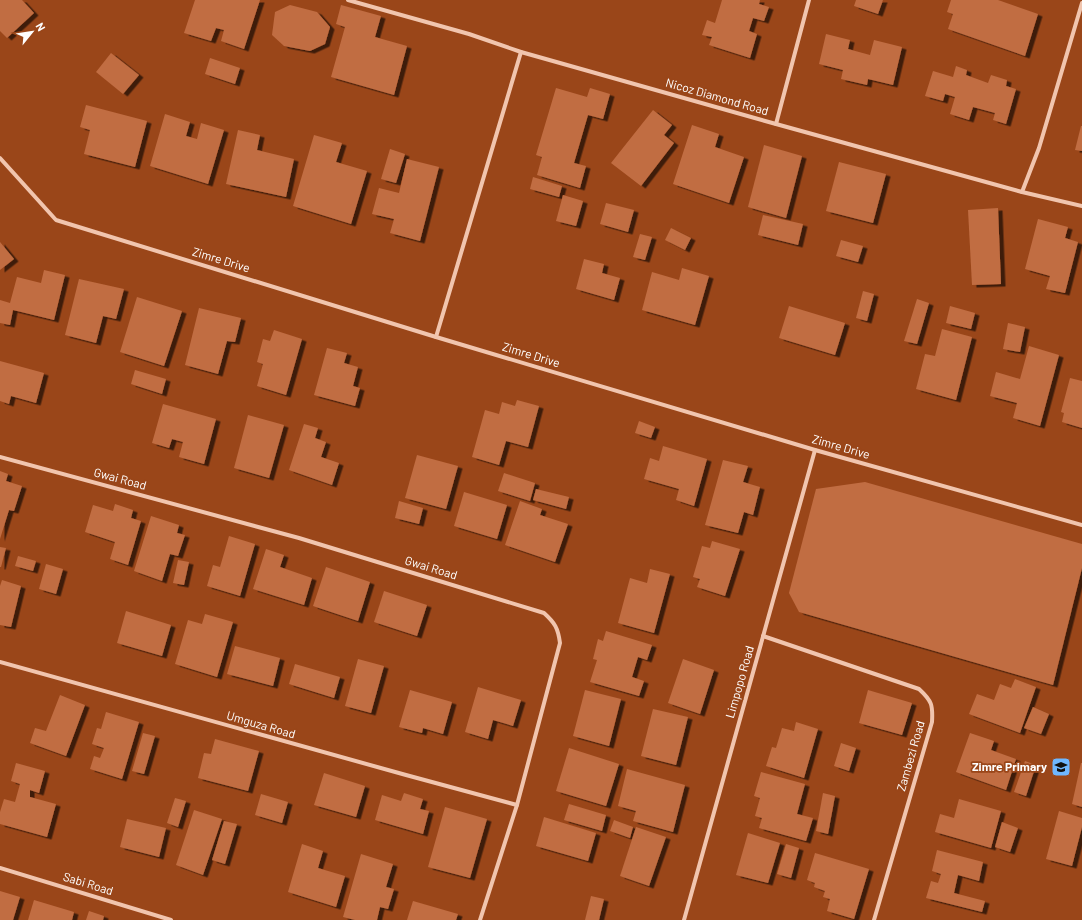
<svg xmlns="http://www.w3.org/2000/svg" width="1082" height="920" font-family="Barlow,sans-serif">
<defs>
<filter id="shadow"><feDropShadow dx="4.5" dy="2.5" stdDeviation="0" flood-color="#0009"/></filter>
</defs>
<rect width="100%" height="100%" fill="#9a4619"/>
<g fill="#c16d42" filter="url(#shadow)">
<polygon points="0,0 22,0 34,13 7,38 0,31"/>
<polygon points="195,0 260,0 244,49 221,41 224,30 216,28 211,41 184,33"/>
<polygon points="722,0 760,0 759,4 769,7 764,21 753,18 749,31 757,34 750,58 709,45 712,37 702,35 707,20 715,23"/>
<polygon points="856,0 883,0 878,14 854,6"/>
<polygon points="951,0 998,0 1038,14 1025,56 948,29 953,14 947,12"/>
<polygon points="290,5 317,12 330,27 325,44 310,51 284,46 272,35 275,12"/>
<polygon points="341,5 381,16 375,37 407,46 394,95 331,77 345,27 336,24"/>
<polygon points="826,34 850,40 848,49 870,55 874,40 902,47 893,85 868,79 867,85 841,79 843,70 819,64"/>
<polygon points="111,53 139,75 123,94 96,72"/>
<polygon points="210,58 240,68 235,84 205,74"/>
<polygon points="956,66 967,70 966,75 988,83 991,75 1007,80 1006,86 1016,89 1006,124 993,120 995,113 973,107 969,120 950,114 955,97 945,94 943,101 925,96 933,71 953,77"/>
<polygon points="556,88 587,97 590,88 610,94 603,119 588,115 574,163 586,166 580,188 537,175 542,157 536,155"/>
<polygon points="86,105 147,121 135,167 84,154 90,130 80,127"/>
<polygon points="653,110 672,125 664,135 674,143 641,186 611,163"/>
<polygon points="165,114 190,122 186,136 197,139 201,123 224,130 208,184 150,166"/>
<polygon points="692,125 719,134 715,147 744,157 729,203 673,184"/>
<polygon points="1081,126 1082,126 1082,151 1075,150"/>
<polygon points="238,130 260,135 257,150 294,159 286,197 226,184"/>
<polygon points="314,135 342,143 336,162 367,171 351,224 293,206"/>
<polygon points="764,145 802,156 786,218 748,207"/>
<polygon points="390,149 405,154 396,183 381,179"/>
<polygon points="407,159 439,167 420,241 390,233 394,219 372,214 379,188 399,193"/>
<polygon points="839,162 886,174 873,223 826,211"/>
<polygon points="533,177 562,186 559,197 530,189"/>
<polygon points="563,195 583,201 576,226 556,221"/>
<polygon points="606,203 634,210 628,232 600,224"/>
<polygon points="998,208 1001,284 972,285 968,210"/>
<polygon points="763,215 803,224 798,245 758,235"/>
<polygon points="1038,219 1068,227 1065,238 1078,242 1065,293 1046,289 1050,276 1025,269"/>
<polygon points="671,228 691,238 685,250 665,240"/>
<polygon points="640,234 652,237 645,260 633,257"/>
<polygon points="841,240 863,246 858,262 836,256"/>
<polygon points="0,242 14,259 0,270"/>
<polygon points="584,259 604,264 602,273 620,278 614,300 576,289"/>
<polygon points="682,268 709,276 695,325 642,310 652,272 679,280"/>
<polygon points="44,270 65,275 54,320 13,310 10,325 0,323 0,300 10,303 17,277 41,283"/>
<polygon points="79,279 124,289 116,319 103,316 96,343 65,335"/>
<polygon points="863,291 874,294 867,321 856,318"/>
<polygon points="137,297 182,311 164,366 120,352"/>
<polygon points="917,299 929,303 917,344 904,341"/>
<polygon points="789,306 845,323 835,355 779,338"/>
<polygon points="950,306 975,313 971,329 946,323"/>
<polygon points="199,308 241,318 235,342 227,341 218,374 185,365"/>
<polygon points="1008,323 1025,327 1020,352 1003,349"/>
<polygon points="942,329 972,337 956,400 916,389 925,354 935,356"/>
<polygon points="274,330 302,339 286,395 257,386 263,364 257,362 263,339 270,341"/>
<polygon points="1029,346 1059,355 1040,426 1013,418 1017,403 990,396 996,372 1020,379"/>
<polygon points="327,348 347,353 344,363 358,367 353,386 360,388 355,406 314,395"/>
<polygon points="0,361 44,373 36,403 11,396 9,404 0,401"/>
<polygon points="135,370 166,379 162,394 131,384"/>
<polygon points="1070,378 1082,381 1082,428 1062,422 1064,413 1061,412"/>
<polygon points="517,400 539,406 528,447 506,441 499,465 472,457 485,410 499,414 502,402 515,406"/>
<polygon points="163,404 216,419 204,464 179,457 183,442 172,439 169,448 152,443"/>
<polygon points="248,415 284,425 269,478 234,468"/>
<polygon points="639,421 655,427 651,438 635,433"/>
<polygon points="304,424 318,428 315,438 326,442 321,457 339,463 332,485 289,470"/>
<polygon points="663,446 707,459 694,506 676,500 679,489 644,479 650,458 659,461"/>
<polygon points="417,455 458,466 446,509 405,498"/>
<polygon points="723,460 748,466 743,482 760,487 753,515 744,512 738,533 705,525"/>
<polygon points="0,471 8,474 6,481 22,486 14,511 9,510 0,539"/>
<polygon points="504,473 535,483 530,501 498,491"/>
<polygon points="865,482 1082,544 1082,568 1053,685 799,612 789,593 816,489"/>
<polygon points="536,489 569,497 566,509 533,500"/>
<polygon points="464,492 507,505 497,539 454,526"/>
<polygon points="399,501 423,508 419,524 395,518"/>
<polygon points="520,501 542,509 540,515 568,524 555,562 505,545"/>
<polygon points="115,504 133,510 131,518 141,521 128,565 110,559 115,542 85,532 93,505 113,511"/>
<polygon points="151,516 179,525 177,533 185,535 178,556 170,554 162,581 134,571"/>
<polygon points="229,536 255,544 240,596 207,586 213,565 220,567"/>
<polygon points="712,541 740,549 725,596 697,587 700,579 693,577 702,546 710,548"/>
<polygon points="0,547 6,548 1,567 0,567"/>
<polygon points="266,549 284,555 280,567 312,578 304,605 253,589"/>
<polygon points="18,556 36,561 33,571 15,566"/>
<polygon points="178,560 189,562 184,585 173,583"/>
<polygon points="46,564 63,569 56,594 39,589"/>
<polygon points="326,567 370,582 358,621 313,606"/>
<polygon points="650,569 670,574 654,633 618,623 630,578 647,583"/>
<polygon points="2,580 21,586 11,627 0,625 0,586"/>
<polygon points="384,591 427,605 417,636 374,622"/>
<polygon points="126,611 171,625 162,656 117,643"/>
<polygon points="205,614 233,622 217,677 175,664 188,620 202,624"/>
<polygon points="606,631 652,645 647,660 638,657 632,677 644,681 639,696 590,682 597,660 593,659 598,639 603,641"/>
<polygon points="235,646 280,658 273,686 227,674"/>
<polygon points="358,659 384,666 371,713 345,706"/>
<polygon points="683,659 714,670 700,714 668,703"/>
<polygon points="295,664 340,677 334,698 289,684"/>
<polygon points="1015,679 1036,687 1020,733 969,714 977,694 994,700 1000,684 1011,688"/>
<polygon points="478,687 521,700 513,726 493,720 488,739 465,732"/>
<polygon points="410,690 452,702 443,734 423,728 422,733 399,727"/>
<polygon points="585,690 621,699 609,746 573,736"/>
<polygon points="868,690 912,703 902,735 859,723"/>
<polygon points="60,695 85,705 66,756 30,743 35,728 46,731"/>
<polygon points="1033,707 1049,714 1041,734 1024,728"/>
<polygon points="653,709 688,717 676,765 641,756"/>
<polygon points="106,712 139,722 122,779 90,769 94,756 100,758 104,748 92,744 97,728 101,729"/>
<polygon points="796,722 818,729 804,778 766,766 772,747 776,748 782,728 794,731"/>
<polygon points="143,733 155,736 144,774 132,771"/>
<polygon points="970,733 994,741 991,750 1016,759 1006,790 956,772"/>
<polygon points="215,739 259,751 248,791 198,778 204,753 211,754"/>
<polygon points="841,743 856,748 849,771 834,766"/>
<polygon points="569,748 619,764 606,806 556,791"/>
<polygon points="1025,761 1036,765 1026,796 1014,792"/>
<polygon points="16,763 45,771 39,793 30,790 30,797 56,804 47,837 0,824 0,812 4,799 15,802 20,784 11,781"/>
<polygon points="1081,763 1082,763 1082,807 1072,804"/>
<polygon points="627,769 685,785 673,832 633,821 636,811 618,806"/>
<polygon points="761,772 805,784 797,814 813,818 806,841 759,828 762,818 755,816 760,798 754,796"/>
<polygon points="324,773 365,786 356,817 314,805"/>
<polygon points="404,793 423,799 420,809 429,811 423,834 375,820 382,795 401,801"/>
<polygon points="823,793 835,796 828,834 816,831"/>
<polygon points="261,794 288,802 282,823 255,815"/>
<polygon points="175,798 186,801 178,827 167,823"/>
<polygon points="959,799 1001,811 991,848 935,832 940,814 954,818"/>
<polygon points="569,804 606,815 602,831 564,820"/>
<polygon points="445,807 487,819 470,878 428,867"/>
<polygon points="194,810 222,819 203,875 176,865"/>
<polygon points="1059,811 1082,818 1082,827 1072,866 1046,859"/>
<polygon points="544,817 596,833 588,861 536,846"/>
<polygon points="127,819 166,828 159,857 120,847"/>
<polygon points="614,820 633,827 630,838 610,831"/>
<polygon points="224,821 237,824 225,864 212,860"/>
<polygon points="1002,822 1018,828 1010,852 995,847"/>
<polygon points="636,827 666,837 649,886 620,876"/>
<polygon points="748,833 780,843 768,883 736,875"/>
<polygon points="302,844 323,851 318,868 345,876 336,907 288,892"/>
<polygon points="786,844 799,848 791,878 777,874"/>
<polygon points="937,850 983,862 979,881 958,875 954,893 985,901 982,912 926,898 931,881 938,883 941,874 932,871"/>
<polygon points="815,853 869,869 854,919 827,911 830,899 823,897 825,891 814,887 815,883 807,880"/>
<polygon points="361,854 393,864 386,887 394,889 388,909 380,907 377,920 355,920 343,917"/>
<polygon points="0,891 20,897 13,920 0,920"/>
<polygon points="591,896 604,899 599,920 585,920"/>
<polygon points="34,900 74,912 72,920 28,920"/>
<polygon points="413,901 458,914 456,920 407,920"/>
<polygon points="89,911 104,916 103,920 86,920"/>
</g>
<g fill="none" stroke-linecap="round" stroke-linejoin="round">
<g stroke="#f1c5ae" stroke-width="4">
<polyline points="348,0 469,34 521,52 776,124 1022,192 1082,206"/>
<polyline points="776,124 809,0"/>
<polyline points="0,158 56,220 436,337 815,450 1082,525"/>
<polyline points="1022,192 1039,148 1082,3"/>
<polyline points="436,337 521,52"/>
<path d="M0,457L299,538L544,613C555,623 558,628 560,643L517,805L480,920"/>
<path d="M763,636L919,689C932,701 933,705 932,722L874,920"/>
<polyline points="0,662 406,775 517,805"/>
<polyline points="0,868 171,920"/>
<polyline points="684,920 815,450"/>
</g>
</g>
<defs>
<g id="school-square" transform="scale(1)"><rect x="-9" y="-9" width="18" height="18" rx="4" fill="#6fb7ff" stroke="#9a4619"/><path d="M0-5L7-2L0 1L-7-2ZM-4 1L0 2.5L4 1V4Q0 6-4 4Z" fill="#111"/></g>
</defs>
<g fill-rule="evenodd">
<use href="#school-square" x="1061" y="767"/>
</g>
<g text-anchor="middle" stroke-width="3.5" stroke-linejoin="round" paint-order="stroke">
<g font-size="12" fill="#fff" stroke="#9a4619">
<text transform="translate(717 97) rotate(16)" y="4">Nicoz Diamond Road</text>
<text transform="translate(221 260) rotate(17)" y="4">Zimre Drive</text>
<text transform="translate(531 355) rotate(17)" y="4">Zimre Drive</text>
<text transform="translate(841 447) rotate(16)" y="4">Zimre Drive</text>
<text transform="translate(120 479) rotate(15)" y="4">Gwai Road</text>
<text transform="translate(431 568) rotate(17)" y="4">Gwai Road</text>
<text transform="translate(740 682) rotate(-74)" y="4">Limpopo Road</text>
<text transform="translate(261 725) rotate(16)" y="4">Umguza Road</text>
<text transform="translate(911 756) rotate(-74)" y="4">Zambezi Road</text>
<text transform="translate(88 884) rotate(17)" y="4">Sabi Road</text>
</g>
<g font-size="12" font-weight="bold" fill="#fff" stroke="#9a4619" text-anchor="end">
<text x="1047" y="771">Zimre Primary</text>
</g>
</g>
<g transform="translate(32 32) rotate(60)" stroke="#9a4619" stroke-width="3" paint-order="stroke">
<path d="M0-3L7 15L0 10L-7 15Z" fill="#ffffff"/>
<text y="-6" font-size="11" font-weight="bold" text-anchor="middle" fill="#ffffff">N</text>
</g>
</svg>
